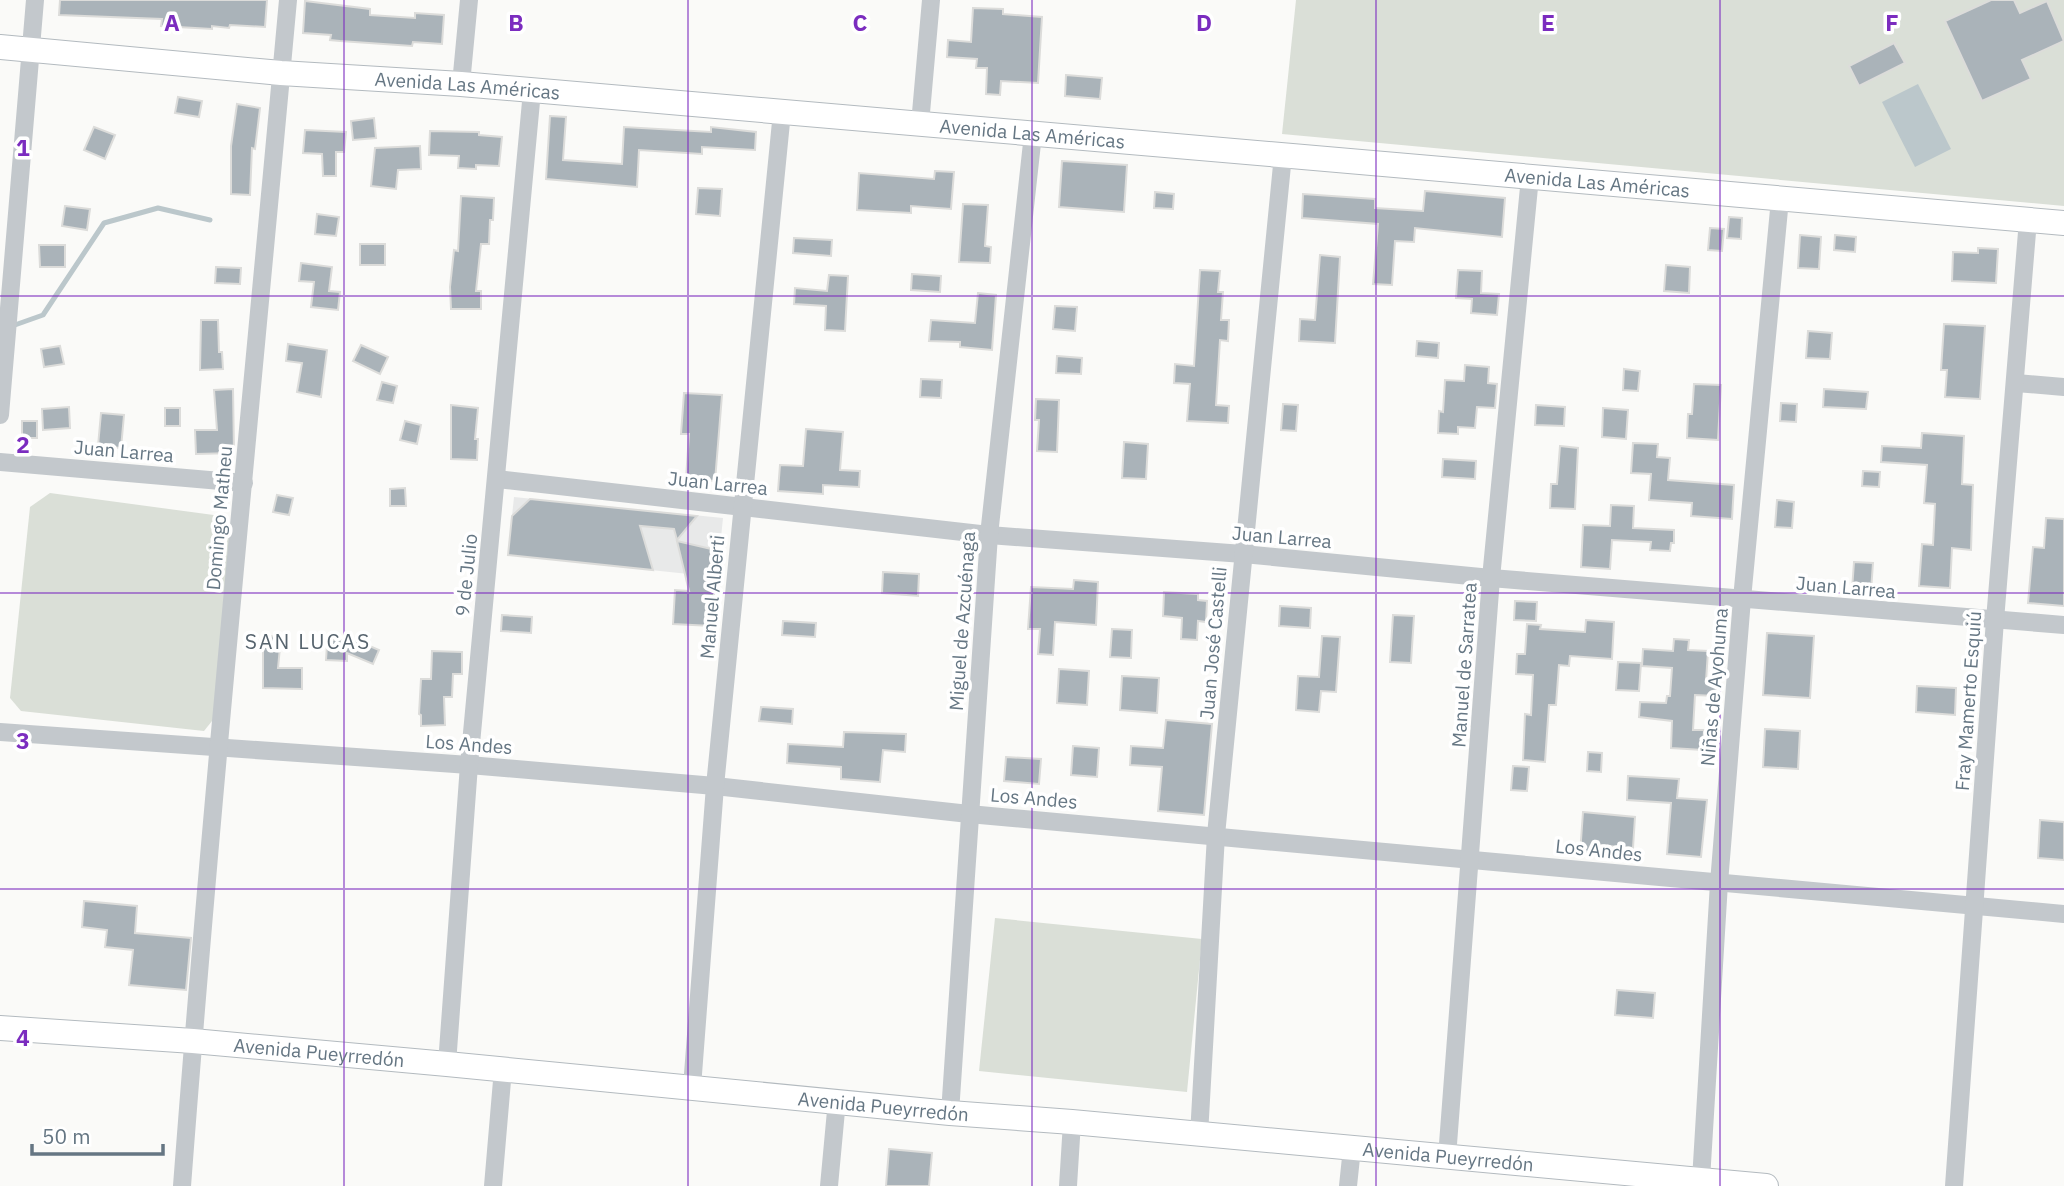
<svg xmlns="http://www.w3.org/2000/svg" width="2064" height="1186" font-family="'IBM Plex Sans',sans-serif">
<rect width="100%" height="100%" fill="#fafaf8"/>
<polygon fill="#e8e9e9" points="514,497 723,518 717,577 508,555"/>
<g fill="#dadfd7">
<polygon points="1296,0 2064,0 2064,206 1282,134"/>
<polygon points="50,493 221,516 233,532 216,716 204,731 21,711 10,698 30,507"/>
<polygon points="995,918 1202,939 1187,1092 979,1071"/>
</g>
<polygon fill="#bbc7cb" points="1918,84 1951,149 1915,167 1882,102"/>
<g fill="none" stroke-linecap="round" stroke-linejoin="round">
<polyline stroke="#bbc7cb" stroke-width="5" points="12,326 43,315 104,223 158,208 210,220"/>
</g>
<g fill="#aab3b9" stroke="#dcdcda" stroke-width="2">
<polygon points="60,0 267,0 265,27 230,25 229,28 212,26 212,29 161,26 162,19 59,15"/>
<polygon points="1991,0 2014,0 2020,13 2047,1 2064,41 2022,60 2031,79 1982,101 1945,21"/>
<polygon points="305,1 370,9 370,15 415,18 415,13 444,15 442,44 413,42 412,46 340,41 330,40 331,35 303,33"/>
<polygon points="973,8 1003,9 1003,14 1042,17 1038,83 1001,81 1000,95 986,94 987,68 976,68 977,59 947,57 948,40 971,42"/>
<polygon points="1894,43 1905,63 1859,86 1849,66"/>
<polygon points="1066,75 1102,78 1100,99 1065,96"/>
<polygon points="178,97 202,101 199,117 175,113"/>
<polygon points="237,104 260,108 255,149 252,148 250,195 231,194 231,146"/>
<polygon points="550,116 566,117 563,160 622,164 624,127 711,132 711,127 756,132 755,150 702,147 702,154 639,150 637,187 546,179"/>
<polygon points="374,118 376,138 353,140 351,121"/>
<polygon points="94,127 115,135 105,159 84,150"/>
<polygon points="305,130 346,132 344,152 336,152 336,176 323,176 322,154 303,153"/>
<polygon points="430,131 479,132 479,135 502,137 499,166 476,165 476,169 458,168 459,156 429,155"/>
<polygon points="420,146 421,169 398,170 396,189 371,186 375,148"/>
<polygon points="1062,161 1127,165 1124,212 1059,207"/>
<polygon points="935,171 954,172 951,209 911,206 911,213 857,210 859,173 934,179"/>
<polygon points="698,188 722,189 720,216 696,214"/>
<polygon points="1425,191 1505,198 1502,237 1415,228 1414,242 1395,241 1392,285 1373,284 1378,224 1302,218 1303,194 1375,199 1375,208 1423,211"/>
<polygon points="1155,192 1174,194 1173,209 1154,208"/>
<polygon points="461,196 494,198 493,220 490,220 489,244 481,244 476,291 481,291 481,309 451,309 450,287 454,250 458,251"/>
<polygon points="963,204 988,205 985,246 991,247 990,263 959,262"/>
<polygon points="65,206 90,209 87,230 62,226"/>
<polygon points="317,214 339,217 336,236 315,234"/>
<polygon points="1729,217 1742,218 1741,239 1727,238"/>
<polygon points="1710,228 1724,229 1722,251 1708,250"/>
<polygon points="1800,235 1821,237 1819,269 1798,268"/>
<polygon points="1835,235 1856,237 1855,252 1834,250"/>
<polygon points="794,238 832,240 831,256 793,253"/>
<rect x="360" y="244" width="25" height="21"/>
<polygon points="39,245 65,245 65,267 40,267"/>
<polygon points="1978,248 1998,249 1996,283 1952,281 1953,252 1978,253"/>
<polygon points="1320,255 1340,257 1335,343 1299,341 1300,319 1315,320"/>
<polygon points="301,263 332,267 329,291 340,292 338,310 311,307 314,282 299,281"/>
<polygon points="1666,265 1690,267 1689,293 1664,291"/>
<polygon points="216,267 241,268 240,284 215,283"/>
<polygon points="1200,270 1220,271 1218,292 1223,292 1221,320 1229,320 1228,341 1220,340 1216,405 1229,406 1228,423 1187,421 1190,384 1174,383 1175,364 1194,366"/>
<polygon points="1458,270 1482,271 1481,293 1499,294 1497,315 1471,313 1472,299 1456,298"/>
<polygon points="912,274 941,276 940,292 911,290"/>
<polygon points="829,275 848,276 845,331 825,330 826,306 794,304 795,288 827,291"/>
<polygon points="978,293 996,295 992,350 960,347 960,342 929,341 931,320 975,323"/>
<polygon points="1055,306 1077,307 1075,331 1053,329"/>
<polygon points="201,320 218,320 219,352 222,352 223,369 200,370"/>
<polygon points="1944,324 1985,326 1980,399 1945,397 1947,370 1941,370"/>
<polygon points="1808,331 1832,333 1830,359 1806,358"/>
<polygon points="1417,341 1439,343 1438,358 1416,356"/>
<polygon points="288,344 327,350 321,397 297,392 302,363 286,361"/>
<polygon points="361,345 388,357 380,374 353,361"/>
<polygon points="60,346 64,364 44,367 41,349"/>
<polygon points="1057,356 1082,358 1081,374 1056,373"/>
<polygon points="1465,365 1489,367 1488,383 1497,384 1495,408 1477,407 1475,428 1458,427 1458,434 1438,433 1439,411 1443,412 1445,380 1464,381"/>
<polygon points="1624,369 1640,371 1638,391 1623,390"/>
<polygon points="921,379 942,380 941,398 920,397"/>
<polygon points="382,382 397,386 393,403 377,400"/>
<polygon points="1694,384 1721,385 1718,440 1687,438 1688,414 1692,414"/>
<polygon points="233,389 234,453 196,454 195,430 217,430 214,390"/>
<polygon points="1824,389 1868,392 1866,409 1823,407"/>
<polygon points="684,393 722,395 715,481 686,479 689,434 681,434"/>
<polygon points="1036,399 1059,400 1057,452 1037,451 1039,420 1035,420"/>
<polygon points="1781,403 1797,404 1796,422 1780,421"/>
<polygon points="1283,404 1298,405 1296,431 1281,430"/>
<polygon points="451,405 478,408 475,439 478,439 477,460 451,459"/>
<polygon points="1536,405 1565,407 1564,426 1535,425"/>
<polygon points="69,407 70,428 43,430 42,409"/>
<rect x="165" y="408" width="15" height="18"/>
<polygon points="1603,408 1628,410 1626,439 1602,437"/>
<polygon points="101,413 124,415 121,448 98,446"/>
<rect x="22" y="421" width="15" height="17"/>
<polygon points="405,421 421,425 417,444 400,440"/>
<polygon points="806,429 843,432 840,470 860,471 859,487 823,485 823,494 778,491 780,465 803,466"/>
<polygon points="1922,433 1964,436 1962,484 1973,485 1971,550 1952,548 1950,588 1919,586 1922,544 1933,545 1935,504 1924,503 1927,465 1881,462 1882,446 1921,448"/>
<polygon points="1124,442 1148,444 1146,479 1122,478"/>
<polygon points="1633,443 1658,444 1657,457 1670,458 1668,480 1734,485 1732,519 1691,516 1692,503 1649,500 1651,474 1631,473"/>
<polygon points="1560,446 1578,448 1575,509 1550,508 1551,484 1557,484"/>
<polygon points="1443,459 1476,461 1475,479 1442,477"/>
<polygon points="1863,471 1880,472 1879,487 1862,486"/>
<polygon points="405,488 406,506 390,506 390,489"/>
<polygon points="277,495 293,498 289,515 273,512"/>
<polygon points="530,499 677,514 697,516 677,540 674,529 640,526 653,570 508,555 512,516"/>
<polygon points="1777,500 1794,502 1792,528 1775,527"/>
<polygon points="1611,505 1634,506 1633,528 1674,530 1674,543 1671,543 1670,551 1650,550 1651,542 1612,540 1610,569 1581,567 1583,525 1610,526"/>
<polygon points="2046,518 2064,519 2064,606 2028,603 2033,547 2044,548"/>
<polygon points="677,541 720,551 717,577 715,576 712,626 673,624 675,590 689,591"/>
<polygon points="1854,562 1873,563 1871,591 1852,590"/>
<polygon points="883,572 919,574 918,596 882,593"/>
<polygon points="1074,580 1098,582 1096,625 1055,622 1053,655 1038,654 1040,629 1028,629 1031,587 1073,589"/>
<polygon points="1164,592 1198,594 1198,600 1207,601 1206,622 1198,621 1197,640 1181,639 1182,618 1163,616"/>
<polygon points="1515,601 1537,602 1536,621 1514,620"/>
<polygon points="1280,606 1311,608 1310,628 1279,626"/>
<polygon points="502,615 532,617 531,633 501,631"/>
<polygon points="1393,615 1414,616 1411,663 1390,662"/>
<polygon points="1586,620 1614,622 1612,659 1570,656 1569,666 1559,665 1556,705 1549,705 1545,762 1523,760 1525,714 1531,715 1533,675 1516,674 1517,654 1525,654 1527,624 1541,625 1540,629 1585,632"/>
<polygon points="783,621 816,623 815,637 782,635"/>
<polygon points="1112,629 1132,630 1131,658 1110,657"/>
<polygon points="1767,633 1814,636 1810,698 1763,695"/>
<polygon points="263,636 281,637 278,668 302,668 302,689 263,688"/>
<polygon points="1322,636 1340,637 1336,692 1321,691 1319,712 1296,710 1298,676 1319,677"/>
<polygon points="318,639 358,641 379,650 373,664 347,653 347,661 326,660 327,645 318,642"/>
<polygon points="1674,639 1689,640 1688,650 1708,651 1706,681 1717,681 1716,696 1695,695 1693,730 1704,730 1703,750 1671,748 1672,721 1639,717 1640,702 1666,703 1667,696 1670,696 1672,668 1642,666 1643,649 1673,651"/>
<polygon points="432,651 462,652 462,674 453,674 452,697 444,697 445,725 421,726 421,715 419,714 421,679 431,679"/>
<polygon points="1618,662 1641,663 1639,691 1616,690"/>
<polygon points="1059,669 1089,671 1087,705 1057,703"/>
<polygon points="1122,676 1159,678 1157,713 1120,710"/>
<polygon points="1917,686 1956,688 1955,715 1916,712"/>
<polygon points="761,707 793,709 792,724 759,721"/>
<polygon points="1166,720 1212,724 1204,815 1158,811 1162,767 1130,765 1131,746 1163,748"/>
<polygon points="1765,729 1800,731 1798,769 1763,767"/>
<polygon points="844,732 906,734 905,752 883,750 880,782 841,779 841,767 787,763 788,744 843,747"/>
<polygon points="1073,746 1099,748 1097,777 1071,775"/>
<polygon points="1588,752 1602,753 1601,772 1587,771"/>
<polygon points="1006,757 1041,759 1039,784 1004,781"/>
<polygon points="1513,766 1529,767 1527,791 1511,790"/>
<polygon points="1628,776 1679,779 1677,798 1707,800 1701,857 1667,854 1671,803 1627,800"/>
<polygon points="1583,812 1635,817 1633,848 1597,845 1596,854 1580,854"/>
<polygon points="2040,820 2064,822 2064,860 2038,858"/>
<polygon points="84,901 137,906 135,933 191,938 186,990 129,985 133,950 105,947 107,930 82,927"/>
<polygon points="1617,990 1655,993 1653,1018 1615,1015"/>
<polygon points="889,1149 932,1153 929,1186 886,1186"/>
</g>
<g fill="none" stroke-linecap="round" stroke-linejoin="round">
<g stroke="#b3babf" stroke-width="26">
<g id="secondary">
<path id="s1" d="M0,47L281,73L461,84L2064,223"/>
<path id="s2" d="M0,1028L193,1041L447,1064L950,1113L1072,1122L1766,1186"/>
</g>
</g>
<g stroke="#c3c8cc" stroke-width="18">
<polyline points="461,84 469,0"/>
<polyline points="920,124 931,0"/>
<polyline points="2016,383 2064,387"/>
<polyline points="0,415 35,0"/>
<polyline points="0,462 244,483"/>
<polyline points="497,479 989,535 1243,554 1491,578 2064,625"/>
<polyline points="0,732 469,765 715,786 969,814 2064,914"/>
<polyline points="447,1064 469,765 532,91"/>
<polyline points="692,1087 715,786 782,112"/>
<polyline points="950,1113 989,535 1033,134"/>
<polyline points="1199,1135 1216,835 1283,155"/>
<polyline points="1447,1157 1491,578 1530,177"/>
<polyline points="1701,1180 1719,883 1742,599 1780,199"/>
<path d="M182,1186C212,790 252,395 288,0"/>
<polyline points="493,1186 503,1069"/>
<polyline points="829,1186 837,1100"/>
<polyline points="1068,1186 1072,1122"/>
<polyline points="1348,1186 1352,1148"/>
<polyline points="1954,1186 1995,620 2028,220"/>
</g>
<use href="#secondary" stroke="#fff" stroke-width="24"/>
</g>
<path fill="none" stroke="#7b2cbf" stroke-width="2" stroke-opacity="0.55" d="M344,0V1186M688,0V1186M1032,0V1186M1376,0V1186M1720,0V1186M0,296H2064M0,593H2064M0,889H2064"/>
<g text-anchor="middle" stroke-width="7" stroke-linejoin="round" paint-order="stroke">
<g font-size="19" fill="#657683" stroke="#fff">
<text dy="7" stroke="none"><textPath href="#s1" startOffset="469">Avenida Las Américas</textPath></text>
<text dy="7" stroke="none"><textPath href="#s1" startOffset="1036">Avenida Las Américas</textPath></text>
<text dy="7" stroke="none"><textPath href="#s1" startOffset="1603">Avenida Las Américas</textPath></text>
<text transform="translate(124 451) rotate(5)" y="7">Juan Larrea</text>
<text transform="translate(718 483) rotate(6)" y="7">Juan Larrea</text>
<text transform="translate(219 518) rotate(-85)" y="7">Domingo Matheu</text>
<text transform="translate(1282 537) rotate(5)" y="7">Juan Larrea</text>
<text transform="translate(466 575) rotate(-84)" y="7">9 de Julio</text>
<text transform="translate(1846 587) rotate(5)" y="7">Juan Larrea</text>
<text transform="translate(712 597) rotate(-85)" y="7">Manuel Alberti</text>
<text transform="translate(962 621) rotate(-86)" y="7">Miguel de Azcuénaga</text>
<text transform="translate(1213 643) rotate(-85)" y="7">Juan José Castelli</text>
<text transform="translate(1464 665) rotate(-86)" y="7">Manuel de Sarratea</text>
<text transform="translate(1714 687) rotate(-85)" y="7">Niñas de Ayohuma</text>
<text transform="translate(1968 701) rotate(-86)" y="7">Fray Mamerto Esquiú</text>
<text transform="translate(469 744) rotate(4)" y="7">Los Andes</text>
<text transform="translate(1034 798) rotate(5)" y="7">Los Andes</text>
<text transform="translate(1599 850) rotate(6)" y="7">Los Andes</text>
<text dy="7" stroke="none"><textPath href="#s2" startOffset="320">Avenida Pueyrredón</textPath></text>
<text dy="7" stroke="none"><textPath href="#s2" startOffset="887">Avenida Pueyrredón</textPath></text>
<text dy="7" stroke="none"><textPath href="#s2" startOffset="1454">Avenida Pueyrredón</textPath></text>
</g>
<g font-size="21" letter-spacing="2" fill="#57646e" stroke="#fff">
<text x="308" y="649">SAN LUCAS</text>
</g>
</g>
<g font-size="23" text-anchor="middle" font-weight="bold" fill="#7b2cbf" stroke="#fff" stroke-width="7" stroke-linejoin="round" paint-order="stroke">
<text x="172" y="31">A</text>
<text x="516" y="31">B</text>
<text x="860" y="31">C</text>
<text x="1204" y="31">D</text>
<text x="1548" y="31">E</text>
<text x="1892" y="31">F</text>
<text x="23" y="156">1</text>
<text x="23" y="453">2</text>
<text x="23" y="749">3</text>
<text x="23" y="1046">4</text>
</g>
<path d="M32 1144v10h131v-10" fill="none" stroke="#657683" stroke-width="3.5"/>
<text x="42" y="1144" font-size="21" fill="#657683" stroke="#ffffff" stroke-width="5" paint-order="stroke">50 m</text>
</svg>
